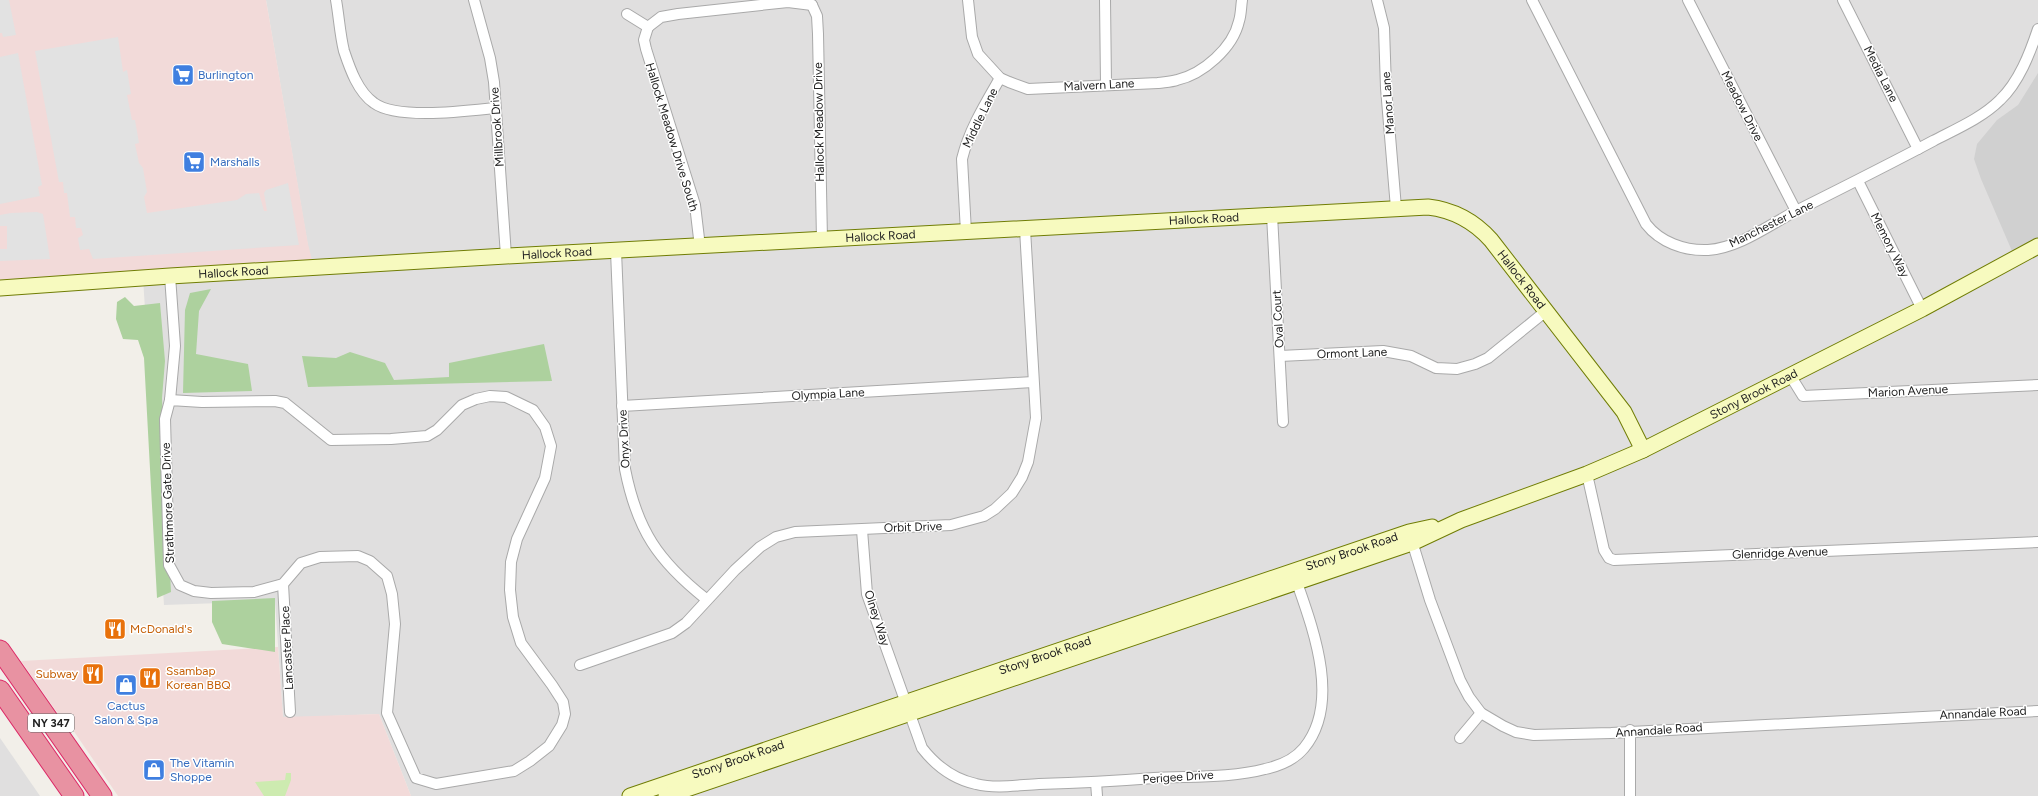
<svg xmlns="http://www.w3.org/2000/svg" width="2038" height="796" font-family="Figtree,sans-serif">
<rect width="100%" height="100%" fill="#f2efe9"/>
<g fill="#e0dfdf">
<polygon points="266,0 2038,0 2038,796 411,796 379,714 283,718 275,601 164,605 143,278 311,264"/>
<polygon points="0,738 40,796 0,796"/>
</g>
<g fill="#f2dad9">
<polygon points="0,0 266,0 308,244 314,268 0,288"/>
<polygon points="278,647 283,717 379,714 411,796 118,796 73,730 68,728 21,661"/>
</g>
<polygon fill="#d0d0d0" points="2038,73 2038,247 2015,258 1981,179 1974,159 1977,144 1997,120 2018,105"/>
<polygon fill="#cdebb0" points="286,773 291,773 291,780 285,796 264,796 255,782 285,780"/>
<g fill="#add19e">
<polygon points="211,289 199,311 196,354 248,364 252,391 183,393 185,310 190,293"/>
<polygon points="125,297 134,306 160,303 165,361 162,398 171,592 157,598 144,358 138,340 123,339 116,319 117,302"/>
<polygon points="544,344 552,381 308,387 302,356 336,358 350,352 385,363 394,380 449,377 449,363"/>
<polygon points="275,598 275,652 222,644 212,622 212,601"/>
</g>
<g fill="#e2e2e2">
<polygon points="0,0 9,0 16,35 3,37 2,33 0,33"/>
<polygon points="118,37 123,72 127,70 131,94 127,95 132,120 135,120 139,143 135,144 139,163 143,168 147,192 144,197 147,213 237,200 246,194 259,193 264,211 267,211 264,193 266,190 288,183 299,245 93,259 89,249 80,250 78,238 83,235 81,228 76,228 75,217 70,217 67,193 64,193 63,182 59,182 35,51"/>
<polygon points="18,53 42,185 38,187 40,196 0,204 0,57"/>
<polygon points="37,212 43,214 50,259 0,261 0,249 7,249 7,226 0,226 0,215 11,213"/>
</g>
<g fill="none" stroke-linecap="round" stroke-linejoin="round">
<g stroke="#a9a9a9" stroke-width="12">
<g id="street">
<path d="M336,0C339,17 340,35 344,51C350,69 358,92 374,103C397,120 466,111 495,108"/>
<polyline points="474,0 490,58 494,82 506,256"/>
<path d="M968,0L972,37L978,54L1000,78L1009,82L1028,89L1158,83C1164,82 1171,82 1177,80C1203,74 1233,48 1239,21C1241,15 1241,7 1242,0"/>
<polyline points="1105,0 1106,84"/>
<polyline points="1377,0 1384,28 1386,88 1396,208"/>
<path d="M1532,0L1646,224C1660,242 1684,251 1708,250C1739,248 1769,225 1796,211C1842,188 1888,165 1933,141C1956,129 1982,118 2000,100C2019,82 2030,53 2038,29"/>
<polyline points="1688,0 1796,211"/>
<polyline points="1843,0 1918,149"/>
<polyline points="812,5 817,16 818,34 822,240"/>
<polyline points="627,14 648,27"/>
<polyline points="648,27 644,40 646,49 695,205 700,247"/>
<polyline points="648,27 661,17 678,14 788,2 812,5"/>
<polyline points="1858,181 1922,309"/>
<polyline points="1272,215 1283,422"/>
<path d="M966,232L962,159C969,130 985,104 1000,78"/>
<path d="M616,251L625,469C637,530 658,561 706,599"/>
<polyline points="1280,356 1383,351 1411,356 1436,368 1457,369 1475,364 1488,358 1546,311"/>
<polyline points="1790,375 1803,396 2038,385"/>
<polygon points="490,396 506,397 533,410 545,427 551,446 545,478 517,539 511,562 510,590 513,617 521,643 552,685 563,702 565,714 562,725 549,746 530,761 514,771 436,784 416,778 387,713 395,624 392,594 387,576 370,561 358,556 320,557 301,563 283,584 254,592 211,593 194,591 180,585 169,565 165,419 170,400 202,402 275,401 285,403 331,440 391,439 427,436 437,430 462,405 476,399"/>
<polyline points="170,400 175,346 170,276"/>
<polyline points="622,406 1033,382"/>
<polyline points="1587,474 1604,550 1609,558 1614,560 2038,542"/>
<path d="M862,530L867,594L922,748C936,766 953,779 976,784C996,789 1019,785 1039,784C1077,783 1116,781 1154,778C1188,776 1232,778 1265,769C1279,766 1295,759 1304,748C1342,702 1312,626 1295,577"/>
<polyline points="1411,538 1430,600 1460,680 1469,697 1481,713 1503,726 1516,732 1534,735 1611,733 2038,711"/>
<polyline points="283,584 290,712"/>
<polyline points="580,665 672,633 686,623 735,570 760,547 776,537 795,532 951,525 984,516 995,509 1012,493 1022,477 1028,462 1036,418 1025,229"/>
<polyline points="1630,730 1630,796"/>
<polyline points="1460,738 1481,713"/>
<polyline points="1096,782 1097,796"/>
</g>
</g>
<g stroke="#707d05" stroke-width="17">
<g id="secondary">
<path id="s1" d="M0,288L170,276L506,256L1428,207C1454,210 1474,221 1491,240L1624,412L1643,450"/>
<path id="s2" d="M630,796L1409,532L1432,527"/>
<path id="s3" d="M666,796L1412,543L1461,520L1587,474L1643,450L1922,309L2038,246"/>
</g>
</g>
<g stroke="#dc2a67" stroke-width="21">
<g id="highway">
<polyline points="0,650 102,796"/>
<polyline points="0,690 74,796"/>
</g>
</g>
<use href="#street" stroke="#fff" stroke-width="10"/>
<use href="#secondary" stroke="#f7fabf" stroke-width="15"/>
<use href="#highway" stroke="#e892a2" stroke-width="19"/>
</g>
<defs>
<g id="supermarket-square" transform="scale(1.15)"><rect x="-9" y="-9" width="18" height="18" rx="4" fill="#3f7fe0" stroke="#fff"/><path d="M-6-5.5h2.5l.6 2H6L4.5 2H-2.5L-4.4-4H-6ZM-1.5 3.2a1.3 1.3 0 1 0 .1 0ZM3 3.2a1.3 1.3 0 1 0 .1 0Z" fill="#fff"/></g>
<g id="restaurant-square" transform="scale(1.15)"><rect x="-9" y="-9" width="18" height="18" rx="4" fill="#e8710a" stroke="#fff"/><path d="M-5-6h1v4h1v-4h1v4h1v-4h1v5L-1.5 .5V6h-2V.5L-5-1ZM5-6V6H3V1.5H1.5Q1.5-4 5-6Z" fill="#fff"/></g>
<g id="shop-square" transform="scale(1.15)"><rect x="-9" y="-9" width="18" height="18" rx="4" fill="#3f7fe0" stroke="#fff"/><path d="M-5-2.5h2.3a2.7 3.5 0 0 1 5.4 0H5L5.5 6h-11ZM-1.5-2.5h3a1.5 2.3 0 0 0-3 0Z" fill="#fff"/></g>
</defs>
<g fill-rule="evenodd">
<use href="#supermarket-square" x="183" y="75"/>
<use href="#supermarket-square" x="194" y="162"/>
<use href="#restaurant-square" x="115" y="629"/>
<use href="#restaurant-square" x="93" y="674"/>
<use href="#restaurant-square" x="150" y="678"/>
<use href="#shop-square" x="126" y="685"/>
<use href="#shop-square" x="154" y="770"/>
</g>
<g text-anchor="middle" stroke-width="3" stroke-linejoin="round" paint-order="stroke">
<rect fill="#fff" stroke="#646464" stroke-width="1" x="28" y="714" width="46" height="18" rx="3"/>
<g font-size="11" font-weight="bold" fill="#222">
<text x="51" y="727">NY 347</text>
</g>
<g font-size="12" fill="#222" stroke="#fff">
<text transform="translate(1881 74) rotate(63)" y="4">Media Lane</text>
<text transform="translate(1099 85) rotate(-3)" y="4">Malvern Lane</text>
<text transform="translate(1388 103) rotate(-94)" y="4">Manor Lane</text>
<text transform="translate(1742 106) rotate(63)" y="4">Meadow Drive</text>
<text transform="translate(980 118) rotate(-64)" y="4">Middle Lane</text>
<text transform="translate(819 122) rotate(-91)" y="4">Hallock Meadow Drive</text>
<text transform="translate(497 127) rotate(-94)" y="4">Millbrook Drive</text>
<text transform="translate(672 137) rotate(73)" y="4">Hallock Meadow Drive South</text>
<text dy="4" stroke="none"><textPath href="#s1" startOffset="1206">Hallock Road</textPath></text>
<text transform="translate(1771 224) rotate(-26)" y="4">Manchester Lane</text>
<text dy="4" stroke="none"><textPath href="#s1" startOffset="882">Hallock Road</textPath></text>
<text transform="translate(1890 245) rotate(63)" y="4">Memory Way</text>
<text dy="4" stroke="none"><textPath href="#s1" startOffset="558">Hallock Road</textPath></text>
<text dy="4" stroke="none"><textPath href="#s1" startOffset="234">Hallock Road</textPath></text>
<text dy="4" stroke="none"><textPath href="#s1" startOffset="1553">Hallock Road</textPath></text>
<text transform="translate(1278 319) rotate(-93)" y="4">Oval Court</text>
<text transform="translate(1352 353) rotate(-2)" y="4">Ormont Lane</text>
<text transform="translate(1908 391) rotate(-3)" y="4">Marion Avenue</text>
<text dy="4" stroke="none"><textPath href="#s3" startOffset="1161">Stony Brook Road</textPath></text>
<text transform="translate(828 394) rotate(-3)" y="4">Olympia Lane</text>
<text transform="translate(624 439) rotate(-93)" y="4">Onyx Drive</text>
<text transform="translate(168 503) rotate(-92)" y="4">Strathmore Gate Drive</text>
<text transform="translate(913 527) rotate(-2)" y="4">Orbit Drive</text>
<text dy="4" stroke="none"><textPath href="#s2" startOffset="762">Stony Brook Road</textPath></text>
<text transform="translate(1780 553) rotate(-2)" y="4">Glenridge Avenue</text>
<text transform="translate(877 618) rotate(72)" y="4">Olney Way</text>
<text transform="translate(287 648) rotate(-93)" y="4">Lancaster Place</text>
<text dy="4" stroke="none"><textPath href="#s2" startOffset="438">Stony Brook Road</textPath></text>
<text transform="translate(1983 713) rotate(-3)" y="4">Annandale Road</text>
<text transform="translate(1659 730) rotate(-4)" y="4">Annandale Road</text>
<text dy="4" stroke="none"><textPath href="#s2" startOffset="114">Stony Brook Road</textPath></text>
<text transform="translate(1178 777) rotate(-4)" y="4">Perigee Drive</text>
</g>
<g font-size="12" fill="#366cbe" stroke="#fff" text-anchor="start">
<text x="198" y="79">Burlington</text>
<text x="210" y="166">Marshalls</text>
<text x="126" y="710" text-anchor="middle">Cactus<tspan x="126" dy="14">Salon &amp; Spa</tspan></text>
<text x="170" y="767">The Vitamin<tspan x="170" dy="14">Shoppe</tspan></text>
</g>
<g font-size="12" fill="#c56008" stroke="#fff" text-anchor="start">
<text x="130" y="633">McDonald's</text>
<text x="166" y="675">Ssambap<tspan x="166" dy="14">Korean BBQ</tspan></text>
<text x="78" y="678" text-anchor="end">Subway</text>
</g>
</g>
</svg>
